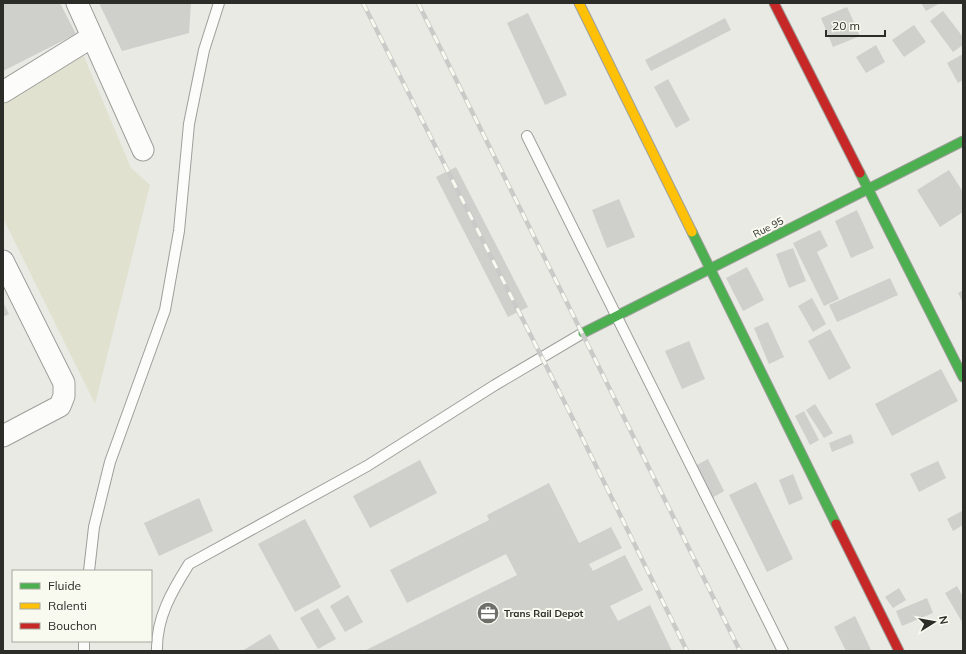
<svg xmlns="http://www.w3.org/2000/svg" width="966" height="654" font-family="Mulish,sans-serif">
<rect width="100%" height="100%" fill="#e9eae4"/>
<polygon fill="#e0e2cf" points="83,54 131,168 150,185 95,404 3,218 3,101"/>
<g fill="#cfcfcb">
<polygon points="3,3 60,3 76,34 3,71"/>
<polygon points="99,3 191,3 189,33 122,51"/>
<polygon points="921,3 940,3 926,11"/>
<polygon points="847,7 860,36 833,47 821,18"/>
<polygon points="943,11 963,37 963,45 953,52 930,21"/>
<polygon points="528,13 567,95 545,105 507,23"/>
<polygon points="725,18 731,30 651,71 645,60"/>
<polygon points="914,25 926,42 904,57 892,40"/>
<polygon points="876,45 885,62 866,73 856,57"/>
<polygon points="963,54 963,80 958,83 947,63"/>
<polygon points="668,79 690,120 676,128 654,87"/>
<polygon points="456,167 528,307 508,317 436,177"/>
<polygon points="949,170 963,192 963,212 940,227 917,190"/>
<polygon points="619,199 635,237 607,248 592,210"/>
<polygon points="857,210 874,248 851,258 835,221"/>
<polygon points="820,230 828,246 817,252 839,299 824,306 793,243"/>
<polygon points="793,248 806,281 789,288 776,254"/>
<polygon points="747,267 764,300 743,311 726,278"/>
<polygon points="890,278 898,295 837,322 829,305"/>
<polygon points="963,290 963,303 958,293"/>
<polygon points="812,298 826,324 813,332 798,306"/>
<polygon points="3,302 9,314 3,317"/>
<polygon points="768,322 784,357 769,364 754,328"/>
<polygon points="830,329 851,368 829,380 808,341"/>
<polygon points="689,341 705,379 682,389 665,351"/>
<polygon points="941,369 958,401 892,436 875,404"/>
<polygon points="815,404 833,433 824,438 806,410"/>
<polygon points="804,411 819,440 810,445 795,416"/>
<polygon points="851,434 854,443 832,452 829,443"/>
<polygon points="708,459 724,491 712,498 695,466"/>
<polygon points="420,460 437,493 370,528 353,496"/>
<polygon points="938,461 946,478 919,492 910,474"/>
<polygon points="793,474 803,499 789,505 779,480"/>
<polygon points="756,482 793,559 767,572 729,495"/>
<polygon points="549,483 579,543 611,527 622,548 589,564 593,571 625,555 643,590 610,606 618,621 650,605 672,651 364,651 517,575 506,554 407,603 390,570 489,520 487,515"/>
<polygon points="199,498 213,531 159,556 144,523"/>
<polygon points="962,511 963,525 953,531 947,519"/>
<polygon points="305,519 341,587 295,612 258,544"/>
<polygon points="957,586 963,597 962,622 945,593"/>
<polygon points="899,588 906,600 893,608 885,597"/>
<polygon points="348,595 363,622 345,632 330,606"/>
<polygon points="927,598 933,613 902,626 896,611"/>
<polygon points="318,608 336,639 318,649 300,618"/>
<polygon points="855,616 871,650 869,651 846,651 834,627"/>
<polygon points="270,634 280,651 242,651"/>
</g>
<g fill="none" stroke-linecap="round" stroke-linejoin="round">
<g stroke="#9e9f9b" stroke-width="12">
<g id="lane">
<polyline points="527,136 783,651"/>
<polyline points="89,571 94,527 110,462 165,310 179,231 189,124 204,50 219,3"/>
<polyline points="84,651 84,641"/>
<path d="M157,651C156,618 172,591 189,564L367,466L495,385L583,333"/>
</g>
</g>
<g stroke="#9e9f9b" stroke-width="23">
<g id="street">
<polyline points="77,3 143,150"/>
<polyline points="3,92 92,37"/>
<polyline points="3,261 64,383 64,396 60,406 3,436"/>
</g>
</g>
<g stroke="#9e9f9b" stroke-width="11">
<g id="fast">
<polyline points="860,173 963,377"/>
<polyline points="692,232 836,524"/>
<polyline points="583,333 963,141"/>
</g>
</g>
<g stroke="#9e9f9b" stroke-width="11">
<polyline id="slow" points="579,3 692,232"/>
</g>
<g stroke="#9e9f9b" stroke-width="11">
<g id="jam">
<polyline points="774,3 860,173"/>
<polyline points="836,524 899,651"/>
</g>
</g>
<use href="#lane" stroke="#fcfcfb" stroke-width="10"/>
<use href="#street" stroke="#fcfcfb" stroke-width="21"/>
<use href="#fast" stroke="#4caf50" stroke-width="9"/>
<use href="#slow" stroke="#ffc107" stroke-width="9"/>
<use href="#jam" stroke="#c62828" stroke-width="9"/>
<g stroke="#cacac9" stroke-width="4.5">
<g id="rail">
<polyline points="363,3 571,415 687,651"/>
<polyline points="418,3 740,651"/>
</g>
</g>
<use href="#rail" stroke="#f8f9ef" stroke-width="3" stroke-dasharray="9" stroke-linecap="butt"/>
</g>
<defs>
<g id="office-disc" transform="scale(1.15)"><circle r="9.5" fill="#6e6e6a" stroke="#f8f9ef"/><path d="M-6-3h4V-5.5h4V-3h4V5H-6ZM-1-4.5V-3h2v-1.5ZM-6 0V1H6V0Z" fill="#fff"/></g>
</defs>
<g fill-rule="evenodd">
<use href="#office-disc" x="488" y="613"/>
</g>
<g text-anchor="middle" stroke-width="4" stroke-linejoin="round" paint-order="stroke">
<g font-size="10" fill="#2c2c29" stroke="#f8f9ef">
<text transform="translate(768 227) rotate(-27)" y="4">Rue 95</text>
</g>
<g font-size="10" font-weight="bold" fill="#2c2c29" stroke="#f8f9ef" text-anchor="start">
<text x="504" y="617">Trans Rail Depot</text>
</g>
</g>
<rect width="966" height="654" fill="none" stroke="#2c2c29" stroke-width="8"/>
<rect x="12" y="570" width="140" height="72" fill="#f8f9ef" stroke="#a6a7a0"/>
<rect x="20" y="583" width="20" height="6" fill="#4caf50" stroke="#a6a7a0"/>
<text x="48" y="590" font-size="12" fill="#2c2c29">Fluide</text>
<rect x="20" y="603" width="20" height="6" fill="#ffc107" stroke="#a6a7a0"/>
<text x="48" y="610" font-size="12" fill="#2c2c29">Ralenti</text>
<rect x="20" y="623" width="20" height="6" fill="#c62828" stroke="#a6a7a0"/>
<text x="48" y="630" font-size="12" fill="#2c2c29">Bouchon</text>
<g transform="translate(934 622) rotate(79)" stroke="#f8f9ef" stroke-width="3" paint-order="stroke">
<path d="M0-3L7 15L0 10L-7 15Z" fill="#2c2c29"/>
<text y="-6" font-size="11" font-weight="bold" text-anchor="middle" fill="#2c2c29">N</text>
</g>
<path d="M826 30v6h59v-6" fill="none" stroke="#2c2c29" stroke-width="2"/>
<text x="832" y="30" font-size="12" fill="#2c2c29" stroke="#f8f9ef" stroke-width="3" paint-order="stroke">20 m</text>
</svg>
